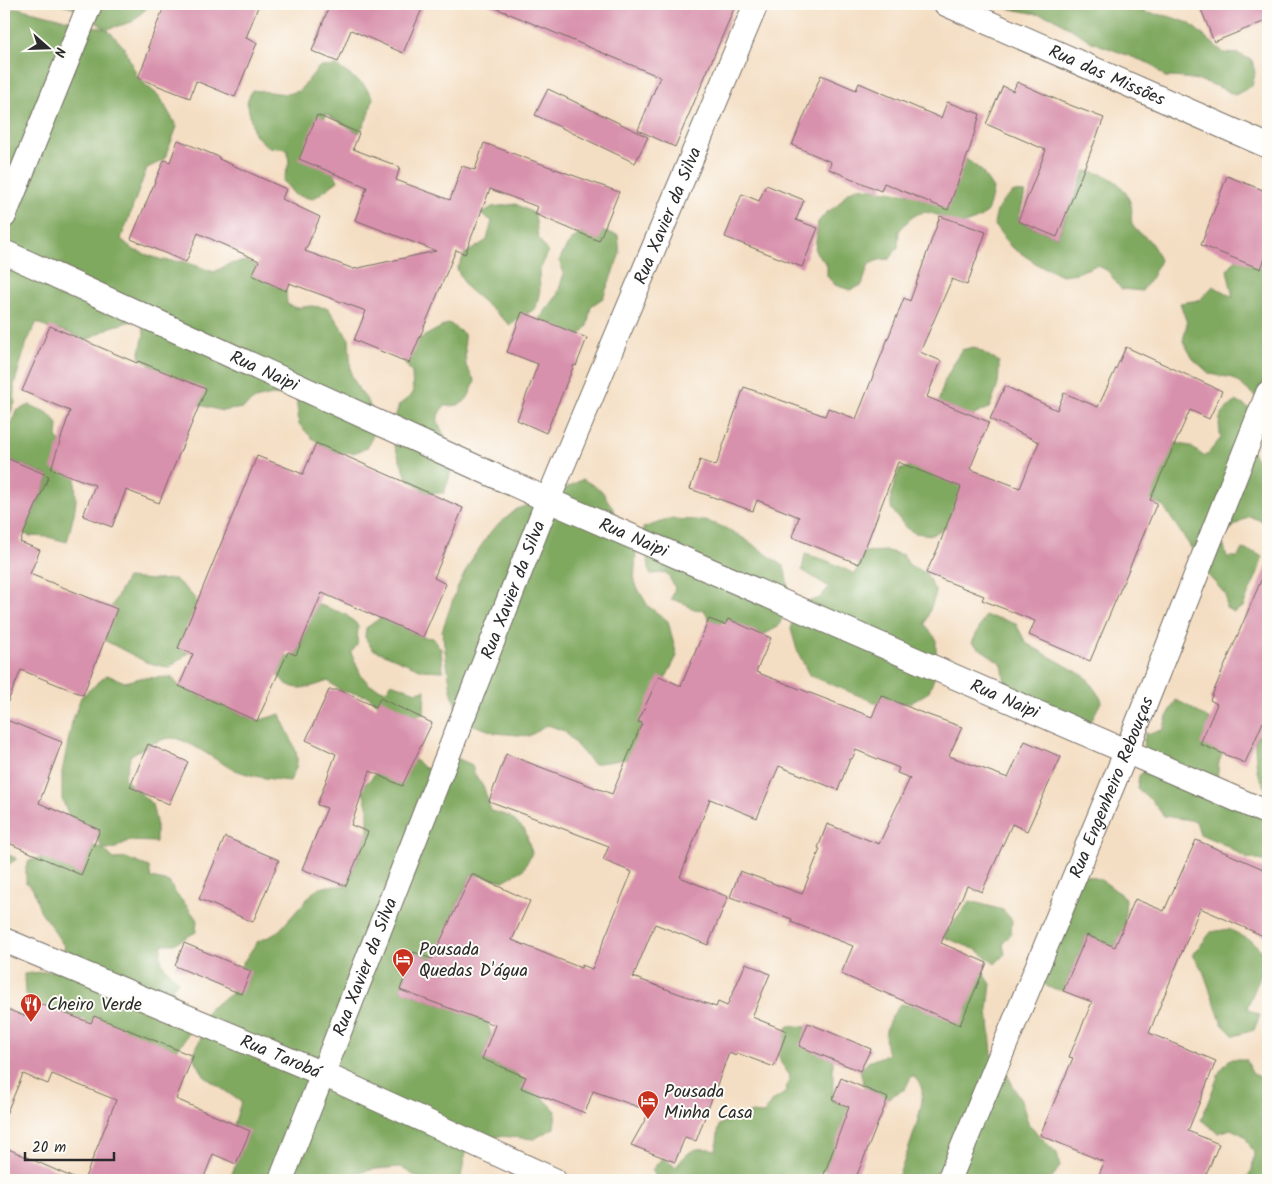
<svg xmlns="http://www.w3.org/2000/svg" width="1272" height="1184" font-family="Kalam,sans-serif">
<rect width="100%" height="100%" fill="#fdfcf7"/>
<filter id="ink" filterUnits="userSpaceOnUse"><feTurbulence type="fractalNoise" baseFrequency=".02" numOctaves="2"/><feDisplacementMap in="SourceGraphic" scale="10" xChannelSelector="R" yChannelSelector="G"/><feConvolveMatrix kernelMatrix="1 2 1 2 8 2 1 2 1" color-interpolation-filters="sRGB"/></filter>
<filter id="wash" filterUnits="userSpaceOnUse"><feTurbulence type="fractalNoise" baseFrequency=".0096" numOctaves="4" result="noise"/><feDisplacementMap in="SourceGraphic" scale="20" xChannelSelector="R" yChannelSelector="G"/><feGaussianBlur stdDeviation="1.12" result="paint"/><feColorMatrix in="noise" values="0 0 0 0 0 0 0 0 0 0 0 0 0 0 0 0 0 1.4 0 .05"/><feComposite in="paint" operator="in"/></filter>
<g filter="url(#wash)">
<rect width="100%" height="100%" fill="#f4dec3"/>
<g fill="#80a960" stroke="#566a46">
<polygon points="61,4 151,4 132,22 107,29 124,47 138,78 160,97 177,127 164,160 147,168 121,239 134,250 162,260 186,262 214,272 229,264 246,261 273,274 286,291 287,304 296,308 311,306 328,308 349,339 351,374 359,390 368,401 376,421 373,435 367,448 353,453 334,452 324,447 311,437 299,424 296,397 272,395 255,399 243,408 222,411 193,403 157,370 139,357 144,334 142,318 111,327 87,340 62,330 49,329 37,322 27,342 14,385 15,403 4,426 4,43 10,39 4,31 4,11 18,8 105,29 85,13"/>
<path d="M1004,4H1123L1147,13L1168,16L1189,23L1224,53L1239,54L1252,60L1255,73L1252,86L1235,95C1211,82 1193,77 1165,77L1151,64L1092,42L1052,17L1006,8Z"/>
<polygon points="337,66 364,85 373,97 369,115 359,133 326,114 318,138 338,181 313,199 295,195 283,181 289,163 287,149 268,147 254,134 247,102 252,90 287,94 299,91 319,67"/>
<path d="M966,159L981,170L993,189C988,218 985,217 958,226C930,211 922,203 899,231L898,247L890,259L879,260L869,264L862,285L850,290L835,285L827,276V265L815,251L818,222L826,213L838,205L847,193L858,187L909,194L945,163Z"/>
<path d="M1085,171C1106,172 1125,183 1131,205C1133,211 1130,218 1132,224C1136,233 1146,235 1151,243C1155,248 1157,254 1160,260L1152,277L1142,291L1121,289L1108,271L1097,265L1077,273L1062,275L1040,266L1010,246L994,224C997,206 1000,203 1014,192L1025,193L1018,221L1057,237Z"/>
<polygon points="516,204 535,214 538,237 548,253 539,272 540,290 536,308 510,325 466,287 457,269 465,254 487,240 492,221 481,214 492,207"/>
<path d="M592,229L618,235L620,253L611,277L603,298L591,306L587,327L574,341L539,319L557,296L564,273L559,261C567,243 573,235 592,229Z"/>
<polygon points="1268,238 1268,407 1233,378 1210,374 1193,359 1183,341 1187,323 1180,303 1200,300 1213,286 1233,297 1227,270 1238,257"/>
<path d="M449,323L464,334L466,366L475,381C467,401 467,406 444,406C443,408 439,412 438,416C435,426 452,442 452,455C453,469 448,481 444,493H427L407,478L395,447L392,427L399,405L413,394L412,373L403,360L419,339Z"/>
<path d="M974,347L999,362C999,384 998,388 989,408L972,416L938,402L945,380L961,350Z"/>
<path d="M1236,401L1254,411C1251,440 1243,451 1268,471V524L1249,516L1233,527L1217,546L1192,549L1163,506L1148,499L1152,495L1156,482L1175,443L1190,446L1205,457L1221,438C1217,417 1219,414 1236,401Z"/>
<polygon points="30,405 48,413 58,424 57,439 66,446 75,471 76,501 74,514 67,542 48,537 30,536 4,526 4,501 33,513 49,476 4,457 4,429 13,420 16,411"/>
<polygon points="921,463 969,484 964,508 946,527 932,535 915,533 906,528 891,508 891,494 899,470"/>
<polygon points="583,479 602,491 623,525 637,540 634,582 648,606 668,621 677,656 664,681 647,756 593,764 564,731 548,725 529,736 496,733 460,720 451,690 442,631 457,588 472,559 492,530 517,509 549,497"/>
<path d="M670,519C682,520 697,519 709,522C738,530 760,551 784,566L791,600L778,627L763,635L728,619L714,627L704,610L691,609L686,604L671,599L675,588L667,573L650,574L643,528Z"/>
<path d="M1224,546L1227,557H1238L1242,549L1256,553L1262,557C1259,575 1249,590 1243,607L1234,612L1226,608V595L1207,574L1215,551Z"/>
<polygon points="887,551 903,555 909,565 926,573 936,593 925,624 936,639 936,673 929,692 911,703 874,702 809,675 797,650 791,629 797,605 820,598 829,587 802,570 805,554 825,560 855,574 864,552"/>
<polygon points="127,578 153,580 175,579 192,595 200,607 195,648 169,668 146,662 100,638 107,615"/>
<path d="M295,596L345,614L358,625L357,645L351,653L361,675L370,685L386,691L391,683L416,692L425,690L424,714L407,718L392,716L368,696L341,691L328,681C304,690 288,694 274,669L286,656L296,655L309,625Z"/>
<polygon points="985,616 1002,619 1016,624 1026,643 1086,677 1102,700 1090,723 1014,692 1005,682 1002,664 972,643"/>
<polygon points="380,618 423,637 433,638 441,649 443,671 422,670 372,649 365,637 366,628"/>
<path d="M107,675L125,682L140,678L172,677L179,686L257,721L280,714C284,727 299,750 297,762C297,768 292,776 290,781C270,779 252,777 233,769C217,762 186,737 170,738C156,740 143,748 131,755L124,778L152,804L156,822V842L128,841L114,849H103L114,859L126,858L149,867L151,878L169,882L176,894L187,906L197,920L196,932L174,944H163C156,962 166,969 178,981L172,988L192,1022L190,1032L178,1049L162,1055L72,1038L44,1014L25,994L24,974L50,971L65,963L64,946L40,910L33,889L26,883V867L29,861L89,845L102,848L92,826L69,816L62,799V772L72,722L81,697Z"/>
<polygon points="1176,700 1188,706 1210,720 1225,746 1219,762 1217,779 1268,814 1268,862 1246,858 1225,845 1200,834 1196,821 1164,816 1152,801 1137,788 1139,776 1151,761 1143,747 1145,734 1163,730 1167,717"/>
<polygon points="1268,714 1268,793 1257,771 1255,746 1255,740 1260,733"/>
<polygon points="408,753 423,767 439,773 457,758 472,765 474,773 484,788 491,811 509,816 525,830 532,853 523,870 503,881 472,874 448,924 457,936 447,964 414,952 400,990 488,1022 491,1036 482,1059 511,1071 525,1079 556,1111 554,1128 534,1139 499,1136 466,1150 461,1177 455,1180 422,1180 400,1167 376,1169 345,1175 346,1180 229,1180 236,1164 229,1140 241,1102 205,1077 193,1056 201,1037 202,1020 209,1009 232,993 242,964 257,942 277,933 316,889 329,886 347,886 368,832 368,809 362,788 390,758"/>
<polygon points="4,852 17,859 4,867"/>
<path d="M1080,875C1101,876 1110,886 1126,899L1124,926L1115,947L1087,935L1063,991L1048,987L1038,978Z"/>
<polygon points="970,901 1003,910 1012,920 1011,934 1003,943 1005,954 995,964 977,950 943,937"/>
<path d="M1229,929C1240,935 1259,943 1264,955C1267,964 1251,998 1247,1008L1260,1015L1254,1030L1234,1036L1222,1024L1203,971L1193,955L1211,932Z"/>
<path d="M974,959L991,984L988,1009L992,1054L1007,1074L1022,1103L1029,1125L1057,1153L1060,1166L1051,1180H897C903,1163 928,1103 921,1087C920,1083 915,1078 912,1075L905,1089L886,1099L864,1086L860,1071L868,1062L888,1054C881,1032 888,1022 900,1004L926,1008Z"/>
<path d="M789,1026L812,1027L833,1046V1095L848,1103L853,1124L829,1166L813,1180H658L652,1170L662,1158L676,1167C689,1150 694,1146 716,1150L719,1125L731,1119L740,1122L749,1113L764,1114L771,1102L785,1093L790,1076L781,1063L775,1040Z"/>
<polygon points="1230,1059 1246,1059 1253,1074 1268,1080 1268,1180 1245,1180 1252,1170 1254,1153 1245,1136 1231,1129 1218,1133 1201,1120 1220,1071"/>
</g>
<g id="blocks">
<g fill="#d891ac">
<polygon points="165,4 259,4 246,38 257,43 235,97 196,81 190,98 138,78 150,48 148,47"/>
<polygon points="330,4 424,4 403,53 351,30 338,62 312,51"/>
<polygon points="486,4 736,4 675,147 638,130 660,77"/>
<polygon points="1199,4 1268,4 1268,20 1214,42"/>
<polygon points="821,75 856,90 859,83 941,118 947,102 980,114 970,148 948,210 884,183 881,191 829,169 831,162 792,145"/>
<polygon points="1017,82 1062,102 1104,118 1057,237 1018,221 1046,150 986,124 1003,86 1013,91"/>
<polygon points="548,89 648,137 635,163 535,115"/>
<polygon points="317,115 359,133 353,149 400,167 396,180 450,200 462,166 475,170 484,143 619,192 599,241 535,214 538,207 490,189 465,254 456,250 409,363 354,340 366,311 289,283 286,291 252,275 259,261 198,233 186,262 131,239 164,160 170,162 178,140 219,157 219,159 286,189 282,199 320,217 305,251 354,269 436,251 355,220 367,187 299,159"/>
<polygon points="1227,176 1268,192 1268,250 1261,269 1201,245"/>
<polygon points="766,185 804,200 796,220 818,228 802,267 725,237 742,194 759,201"/>
<polygon points="940,216 986,232 967,285 952,279 920,352 941,361 927,397 989,422 970,469 1020,488 1039,442 990,419 1005,386 1057,410 1064,393 1098,407 1126,347 1222,391 1209,419 1190,410 1150,500 1157,503 1090,661 1029,635 1035,621 982,600 984,596 926,573 938,548 961,487 898,462 859,564 792,537 799,517 757,500 753,511 690,489 700,460 716,466 744,387 825,416 828,408 856,419 904,298 910,301"/>
<polygon points="522,312 587,338 576,366 574,365 546,433 517,420 538,364 507,352"/>
<polygon points="50,326 137,363 138,361 206,389 159,503 126,490 112,527 83,516 95,485 51,469 70,411 22,391"/>
<polygon points="316,443 463,508 434,578 446,584 423,637 322,593 296,655 288,652 257,721 179,686 193,654 178,648 257,456 303,474"/>
<polygon points="4,457 49,476 20,542 40,550 30,574 117,609 83,695 21,670 4,711"/>
<polygon points="1268,564 1268,725 1263,722 1245,763 1200,744 1217,704 1210,700"/>
<polygon points="709,619 725,625 728,619 771,638 756,672 872,717 881,695 920,712 962,727 949,756 1008,778 1025,741 1061,757 1027,831 1012,824 982,892 967,886 941,943 987,963 960,1025 841,974 853,946 791,922 792,919 730,897 740,871 802,894 820,849 818,848 827,824 879,844 910,778 897,773 899,768 856,750 852,759 850,759 838,790 779,766 757,818 710,799 680,877 728,897 708,945 655,924 633,977 716,1007 718,1002 727,1006 746,963 770,974 752,1017 787,1031 774,1067 737,1053 736,1056 729,1053 696,1141 685,1137 675,1162 631,1145 650,1111 593,1091 585,1113 521,1088 526,1077 482,1059 495,1025 400,990 414,952 432,959 472,874 530,901 512,940 581,968 582,965 592,969 632,872 603,860 609,846 489,801 506,754 612,794 642,723 638,722 659,676 681,686"/>
<polygon points="329,690 339,690 376,707 380,698 432,723 402,786 370,771 351,825 368,832 346,886 302,869 327,808 317,805 336,754 306,740"/>
<polygon points="4,719 62,742 39,803 100,830 81,875 4,841"/>
<polygon points="148,744 188,762 169,804 130,787"/>
<polygon points="225,837 279,860 253,922 199,899"/>
<polygon points="1196,840 1268,871 1268,938 1200,908 1149,1033 1216,1061 1188,1131 1219,1144 1204,1180 1097,1180 1104,1162 1040,1135 1073,1058 1069,1057 1092,1002 1063,991 1087,935 1115,947 1135,899 1164,911"/>
<polygon points="184,943 251,971 241,994 175,966"/>
<polygon points="30,1000 91,1023 94,1016 193,1056 176,1099 250,1131 236,1164 213,1154 203,1180 84,1180 116,1100 52,1074 48,1084 23,1074 4,1119 4,1008 24,1016"/>
<polygon points="808,1023 871,1049 860,1071 799,1046"/>
<polygon points="841,1078 888,1098 855,1180 822,1180 849,1107 832,1100"/>
<polygon points="4,1147 78,1180 4,1180"/>
</g>
</g>
</g>
<g filter="url(#ink)">
<use href="#blocks" fill-opacity="0" stroke="#716a60" stroke-width="1"/>
<g fill="none" stroke-linecap="round" stroke-linejoin="round">
<g stroke="#716a60" stroke-width="26">
<g id="minor">
<path id="s1" d="M946,4L1268,146"/>
<polyline points="4,216 90,4"/>
<path id="s2" d="M4,252L548,500L1268,813"/>
<path id="s3" d="M4,940L323,1074L554,1180"/>
<path id="s4" d="M281,1180L548,500L756,4"/>
<path id="s5" d="M949,1180L1127,750L1268,393"/>
</g>
</g>
<use href="#minor" stroke="#fff" stroke-width="24"/>
</g>
</g>
<defs>
<g id="hotel-pin" transform="scale(1.125)"><path d="M0 17L-7.5 6A9.5 9.5 0 1 1 7.5 6Z" fill="#c8321e" stroke="#fdfcf7"/><path d="M-6-4.5h1.5V1H6V5H4.5V3h-9V5H-6ZM-4 0a1.8 1.8 0 1 1 3.6 0ZM.5 0V-2.5h3Q6-2.5 6 0Z" fill="#fff"/></g>
<g id="restaurant-pin" transform="scale(1.125)"><path d="M0 17L-7.5 6A9.5 9.5 0 1 1 7.5 6Z" fill="#c8321e" stroke="#fdfcf7"/><path d="M-5-6h1v4h1v-4h1v4h1v-4h1v5L-1.5 .5V6h-2V.5L-5-1ZM5-6V6H3V1.5H1.5Q1.5-4 5-6Z" fill="#fff"/></g>
</defs>
<g fill-rule="evenodd">
<use href="#hotel-pin" x="403" y="959"/>
<use href="#restaurant-pin" x="31" y="1004"/>
<use href="#hotel-pin" x="648" y="1101"/>
</g>
<g text-anchor="middle" stroke-width="4" stroke-linejoin="round" paint-order="stroke">
<g font-size="18" fill="#2b2b2b" stroke="#fdfcf7">
<text dy="6" stroke="none"><textPath href="#s1" startOffset="176">Rua das Missões</textPath></text>
<text dy="6" stroke="none"><textPath href="#s4" startOffset="1039">Rua Xavier da Silva</textPath></text>
<text dy="6" stroke="none"><textPath href="#s2" startOffset="286">Rua Naipi</textPath></text>
<text dy="6" stroke="none"><textPath href="#s2" startOffset="691">Rua Naipi</textPath></text>
<text dy="6" stroke="none"><textPath href="#s4" startOffset="634">Rua Xavier da Silva</textPath></text>
<text dy="6" stroke="none"><textPath href="#s2" startOffset="1096">Rua Naipi</textPath></text>
<text dy="6" stroke="none"><textPath href="#s5" startOffset="425">Rua Engenheiro Rebouças</textPath></text>
<text dy="6" stroke="none"><textPath href="#s4" startOffset="229">Rua Xavier da Silva</textPath></text>
<text dy="6" stroke="none"><textPath href="#s3" startOffset="300">Rua Tarobá</textPath></text>
</g>
<g font-size="18" fill="#2b2b2b" stroke="#fdfcf7" text-anchor="start">
<text x="419" y="955">Pousada<tspan x="419" dy="21">Quedas D'água</tspan></text>
<text x="47" y="1010">Cheiro Verde</text>
<text x="664" y="1097">Pousada<tspan x="664" dy="21">Minha Casa</tspan></text>
</g>
</g>
<rect width="1272" height="1184" fill="none" stroke="#fdfcf7" stroke-width="20"/>
<g transform="translate(48 48) rotate(110)" stroke="#fdfcf7" stroke-width="4" paint-order="stroke">
<path d="M0-4L9 19L0 12L-9 19Z" fill="#2b2b2b"/>
<text y="-8" font-size="14" font-weight="bold" text-anchor="middle" fill="#2b2b2b">N</text>
</g>
<path d="M25 1152v8h89v-8" fill="none" stroke="#2b2b2b" stroke-width="2.5"/>
<text x="32" y="1152" font-size="15" fill="#2b2b2b" stroke="#fdfcf7" stroke-width="4" paint-order="stroke">20 m</text>
</svg>
